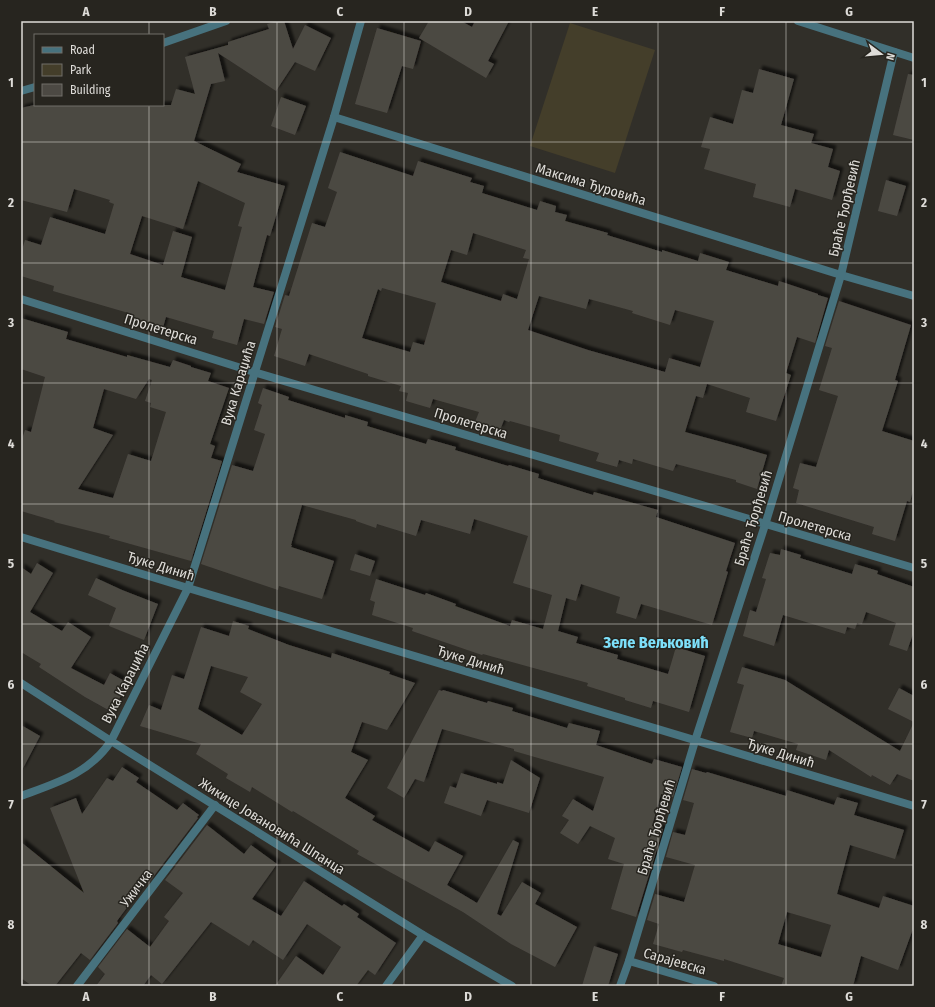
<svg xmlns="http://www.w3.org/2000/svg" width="935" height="1007" font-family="'Fira Sans Condensed',sans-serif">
<defs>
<filter id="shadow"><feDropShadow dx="3.5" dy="-3.5" stdDeviation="1" flood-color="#0009"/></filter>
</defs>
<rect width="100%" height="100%" fill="#312f29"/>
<polygon fill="#443e2a" points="570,23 655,50 615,173 530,146"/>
<g fill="#4c4943" fill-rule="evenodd" filter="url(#shadow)">
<path d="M277,21H284L293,49L305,25L331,38L315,71L295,62L276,91L218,53L225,81L211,84L194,141L241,164L237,172L285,186L270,236L267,235L253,287L274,292L264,324L244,319L237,345L212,338L214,331L166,317L162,331L147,326L148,322L131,317L132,314L53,291L54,286L21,276V253L25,240L41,245L50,217L105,234L114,204L109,202L110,200L74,189L67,212L21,200V108L34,105H171L176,89L195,94L185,57L228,45V42L269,29L267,24ZM198,181L245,203L238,226L242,227L225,290L181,277L192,237L173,231L163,265L130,254L142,216L183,229Z"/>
<polygon points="429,21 461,21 472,27 475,21 509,21 488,61 494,64 486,78 419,38"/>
<polygon points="377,28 421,41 413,69 402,66 387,113 355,104"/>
<polygon points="759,69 794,79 781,125 814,134 811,143 833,149 828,167 840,171 832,200 795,189 790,207 753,197 756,184 704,169 710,149 701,147 710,117 733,124 742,90 753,93"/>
<polygon points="908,74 914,75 914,140 893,135"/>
<polygon points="281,97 306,106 295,135 271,126"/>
<path d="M340,152L413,176L418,161L472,178L470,182L484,186L482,193L537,210L540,201L556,206L555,212L567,215L565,221L608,233L607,235L662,252V250L698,261L700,253L729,262L726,270L778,286L779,281L818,294V295L828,298L815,343L797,337L786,373L791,375L776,421L746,412L750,398L707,384L703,398L696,396L685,432L740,447L767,455L757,489L736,482V480L676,464L673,471L633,459L632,464L619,460L617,467L596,461L599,453L559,441L560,435L510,421L509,422L504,420L500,430L475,422L479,412L433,399L430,408L406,401L408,393L399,391L401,386L368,376V374L309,354L305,366L274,356L282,329L275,327L285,295L289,296L312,223L325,227L337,192L328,188ZM473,233L526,250L523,258L529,259L517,299L503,294L501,301L441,282L451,250L467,255ZM382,288L436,303L424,345L413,342L410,352L362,338L378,289L381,291ZM539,296L586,309L589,299L633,311L632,313L670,325L675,310L714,321L700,367L669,358L665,372L588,350L528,330Z"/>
<polygon points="886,180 906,186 897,216 878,211"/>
<polygon points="839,301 911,325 895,380 898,381 882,431 914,441 914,487 910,502 907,501 895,541 872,534 874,527 796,503 799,490 793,488 800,463 816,467 838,396 819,390 832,348 825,346"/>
<path d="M21,318L68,332L66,339L127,357V355L170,367L173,360L191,366V367L211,373L208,381L229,388L210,444L215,446L211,458L222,461L191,561L109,538L110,536L54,522L55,521L21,511V442L25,430L31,432L45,377L21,369ZM149,379L152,380L145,401L151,403L150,407L166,412L151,461L128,454L113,498L78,489L113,435L93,428L104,389L136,399Z"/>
<polygon points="263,388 289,397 288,400 345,418 345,415 368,422 367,426 426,444 428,439 456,447 455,450 508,466 509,465 539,474 538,478 593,495 594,492 658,510 656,517 735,543 726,571 728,572 712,625 641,604 636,619 616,613 620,597 581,584 576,601 566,598 558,631 578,637 576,643 618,655 617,659 668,674 676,647 705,656 689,712 653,701 651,708 625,700 625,698 587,686 588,683 483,654 482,655 412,631 413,628 372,615 375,602 370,600 376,579 425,595 426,593 456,604 455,606 510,626 512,620 543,629 552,595 513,583 528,536 474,519 470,534 421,520 416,536 377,524 376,528 356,521 356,520 302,505 291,545 292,545 291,547 334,561 322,599 279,586 278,590 201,564 232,465 253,471 265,434 254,430 262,405 258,403"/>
<polygon points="781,549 801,555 800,558 852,574 855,564 878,571 877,574 914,587 914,631 907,651 889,645 896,623 866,612 862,624 857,623 855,629 847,627 845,634 783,615 774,646 743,636 750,610 756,612 766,579 762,578 770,553 780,555"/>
<polygon points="355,554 375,561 370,576 350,570"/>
<polygon points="37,563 53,573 30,612 62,631 68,622 91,637 71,668 104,685 110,673 128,683 112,712 85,697 39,667 41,664 21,652 21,567 31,574"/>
<polygon points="96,578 122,590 158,604 144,640 109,626 116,608 88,595"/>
<path d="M233,621L249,626L248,629L289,645L331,658L332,653L390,672L389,674L415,683L387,730L362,722L351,752L368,760L345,798L375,816L372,820L429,852L435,841L463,856L447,885L477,903L513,840L519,843L497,914L501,916L522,882L541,893L535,904L577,927L555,967L511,944L463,912L357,854L359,851L293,811L292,812L252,787L250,792L226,778L228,774L196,754L201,744L140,726L149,705L161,710L172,675L184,679L201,627L229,636ZM211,666L248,677L240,692L262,704L242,735L198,709Z"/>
<polygon points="742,667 785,680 900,751 914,722 888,709 899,688 914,696 914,781 897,774 890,785 872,775 871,777 829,750 826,760 796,750 798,744 754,731 752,738 730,732 744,685 737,683"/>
<polygon points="439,690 442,691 443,690 487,703 488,701 513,708 512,711 567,728 569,723 600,731 596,745 652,764 654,759 682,767 673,797 661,794 652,826 663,829 636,917 611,909 624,864 608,859 615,838 590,826 578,844 560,833 569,820 562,816 573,799 593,811 604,777 514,751 514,749 442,729 424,782 415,779 404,798 387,788"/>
<polygon points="21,725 40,736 21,772"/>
<polygon points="511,760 540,778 529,813 487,800 481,816 444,803 450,786 456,788 461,773 497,784 497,782 503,784"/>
<polygon points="122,767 139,778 136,782 177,810 183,803 199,815 197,817 198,818 150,881 148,879 117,921 118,923 90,960 81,953 55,986 32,986 21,978 21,842 84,893 50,808 76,798 82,814 107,778 113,781"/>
<path d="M692,769L706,773L707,772L786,796L787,790L834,805L837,797L858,803L854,815L904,830L895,859L850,845L837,894L879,908L883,896L914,906V926L898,970L861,956L853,986H781L784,978L724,959V961L683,950L682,952L653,944L659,924L647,920L655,894L684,902L695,865L666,857L673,832L685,835L694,803L683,800ZM787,912L831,925L821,957L778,944Z"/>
<polygon points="207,825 244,854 251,845 277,864 252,899 281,916 304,881 342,906 344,904 359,914 357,917 396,943 375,975 368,970 356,986 275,986 296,956 323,975 341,947 307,924 283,960 253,940 249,946 211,922 162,984 151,975 143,986 96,986 105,974 98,967 127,929 150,947 169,921 164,917 183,893 165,880"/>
<polygon points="594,946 618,954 608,986 582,986"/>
</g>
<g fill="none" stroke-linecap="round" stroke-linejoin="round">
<g stroke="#47727e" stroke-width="8">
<polyline points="798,21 914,58"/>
<polyline points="163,43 226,21"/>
<polyline points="21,91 35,87"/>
<polyline points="334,117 841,275 914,296"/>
<polyline points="21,299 254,372 914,568"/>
<polyline points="21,537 188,588 914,806"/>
<polyline points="21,683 111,741 423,935 512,986"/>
<path d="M21,796C56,783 89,774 111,741L188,588L334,117L361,21"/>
<polyline points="629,961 714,986"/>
<polyline points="77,986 215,805"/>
<polyline points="386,986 423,935"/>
<polyline points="620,986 629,961 695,741 765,525 841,275 894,52"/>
</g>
</g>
<path fill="none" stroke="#dedcd8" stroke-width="1" stroke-opacity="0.55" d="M149,21V35M277,21V986M404,21V986M531,21V986M658,21V986M786,21V986M149,105V986M21,142H914M21,263H914M21,383H914M21,504H914M21,624H914M21,744H914M21,865H914"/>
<g text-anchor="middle" stroke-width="3" stroke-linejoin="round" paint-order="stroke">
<g font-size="14" fill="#dedcd8" stroke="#27251f">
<text transform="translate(591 184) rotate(17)" y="5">Максима Ђуровића</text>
<text transform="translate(844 208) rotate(-77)" y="5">Браће Ђорђевић</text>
<text transform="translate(161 329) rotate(17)" y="5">Пролетерска</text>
<text transform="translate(238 383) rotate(-73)" y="5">Вука Караџића</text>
<text transform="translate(471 423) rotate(17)" y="5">Пролетерска</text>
<text transform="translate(753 518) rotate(-73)" y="5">Браће Ђорђевић</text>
<text transform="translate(815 526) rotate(16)" y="5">Пролетерска</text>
<text transform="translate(161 566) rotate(17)" y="5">Ђуке Динић</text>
<text transform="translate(471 660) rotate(17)" y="5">Ђуке Динић</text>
<text transform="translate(125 683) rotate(-63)" y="5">Вука Караџића</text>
<text transform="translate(781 753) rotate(17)" y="5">Ђуке Динић</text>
<text transform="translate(272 826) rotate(32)" y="5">Жикице Јовановића Шпанца</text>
<text transform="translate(656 827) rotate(-73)" y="5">Браће Ђорђевић</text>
<text transform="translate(136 888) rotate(-53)" y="5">Ужичка</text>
<text transform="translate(675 961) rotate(16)" y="5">Сарајевска</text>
</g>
<g font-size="16" font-weight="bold" fill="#7de0fa" stroke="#27251f">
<text x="656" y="648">Зеле Вељковић</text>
</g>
</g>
<rect width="935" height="1007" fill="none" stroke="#27251f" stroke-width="44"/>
<rect x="34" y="34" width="130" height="72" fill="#27251f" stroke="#706e69"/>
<rect x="42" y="47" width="20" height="6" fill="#47727e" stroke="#706e69"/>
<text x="70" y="54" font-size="12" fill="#dedcd8">Road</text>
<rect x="42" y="64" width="20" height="12" fill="#443e2a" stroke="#706e69"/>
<text x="70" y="74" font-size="12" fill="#dedcd8">Park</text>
<rect x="42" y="84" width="20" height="12" fill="#4c4943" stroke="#706e69"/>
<text x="70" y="94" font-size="12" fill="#dedcd8">Building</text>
<g transform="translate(881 54) rotate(106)" stroke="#27251f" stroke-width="3" paint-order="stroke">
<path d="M0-3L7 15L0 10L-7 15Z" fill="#dedcd8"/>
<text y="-6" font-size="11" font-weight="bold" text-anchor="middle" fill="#dedcd8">N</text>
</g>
<rect x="22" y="22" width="891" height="963" fill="none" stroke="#dedcd8" stroke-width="1.5"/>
<g font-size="13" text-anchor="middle" font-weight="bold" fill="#dedcd8">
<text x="86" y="16">A</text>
<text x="213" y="16">B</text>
<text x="340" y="16">C</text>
<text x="468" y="16">D</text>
<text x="595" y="16">E</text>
<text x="722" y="16">F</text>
<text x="849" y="16">G</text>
<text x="11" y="87">1</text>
<text x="924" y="87">1</text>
<text x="11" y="207">2</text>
<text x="924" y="207">2</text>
<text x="11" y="327">3</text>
<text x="924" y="327">3</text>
<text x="11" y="448">4</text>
<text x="924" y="448">4</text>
<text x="11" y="568">5</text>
<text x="924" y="568">5</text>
<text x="11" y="689">6</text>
<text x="924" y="689">6</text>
<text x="11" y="809">7</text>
<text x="924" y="809">7</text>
<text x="11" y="929">8</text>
<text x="924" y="929">8</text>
<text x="86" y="1001">A</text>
<text x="213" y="1001">B</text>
<text x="340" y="1001">C</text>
<text x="468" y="1001">D</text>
<text x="595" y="1001">E</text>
<text x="722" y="1001">F</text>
<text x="849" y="1001">G</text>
</g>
</svg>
